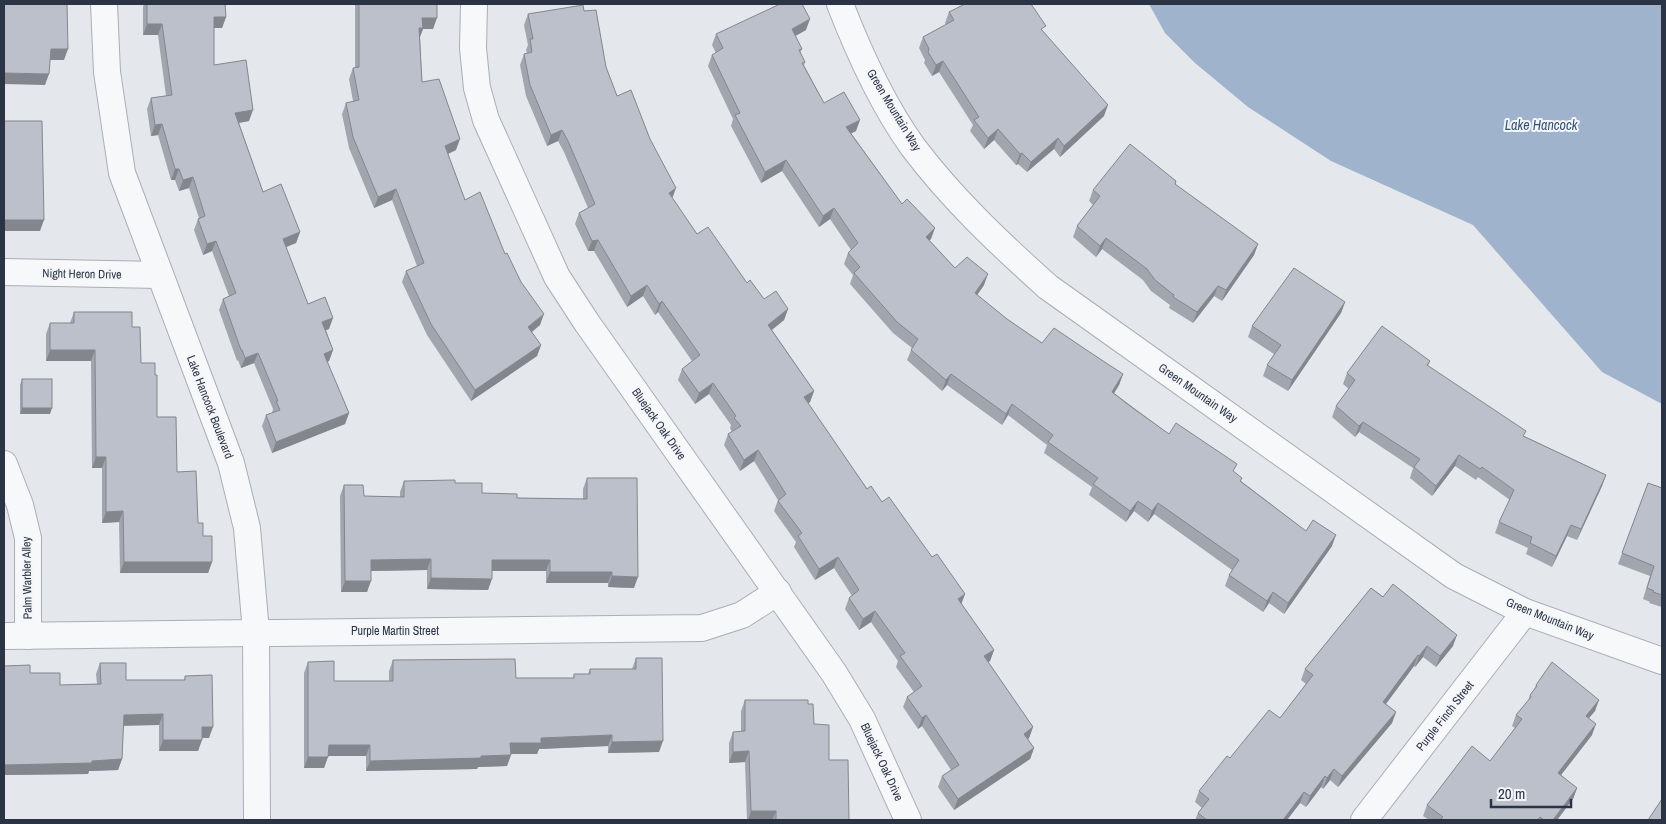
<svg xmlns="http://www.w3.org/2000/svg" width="1666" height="824" font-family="'Archivo Narrow',sans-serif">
<rect width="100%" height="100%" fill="#e4e7ec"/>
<polygon fill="#9fb4cc" points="1149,4 1662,4 1662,404 1602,372 1473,225 1331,161 1248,107 1195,63 1165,33"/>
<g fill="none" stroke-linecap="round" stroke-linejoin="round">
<g stroke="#a9aeb7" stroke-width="28">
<g id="minor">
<polyline points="104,4 107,72 122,173 231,463 247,528 256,632 257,820"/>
<polyline points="474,4 473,48 477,88 486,120 557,277 587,323 834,673 862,719 908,820"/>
<path d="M840,4C859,53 882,104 913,147C952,199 1000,244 1048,287L1454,576L1525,612L1662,661"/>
<polyline points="4,272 160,275"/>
<polyline points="4,464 20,505 28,538 28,636"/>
<polyline points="4,636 702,628 742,615 778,592"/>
<polyline points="1364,820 1525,612"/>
</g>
</g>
<use href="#minor" stroke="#f7f8fa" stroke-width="26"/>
</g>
<g fill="#a1a5ae">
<polygon points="144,4 225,4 226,17 222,28 214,28 214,65 249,121 239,123 263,192 300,232 296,243 286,247 308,304 329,329 326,330 333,350 329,361 327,362 349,413 345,424 272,453 262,426 266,415 272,413 273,409 254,363 241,368 238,360 237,361 219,310 223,299 229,296 212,251 203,255 194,230 198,219 199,218 189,188 179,191 175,180 171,180 158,135 151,136 147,109 151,98 166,96 158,35 143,35 143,7"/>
<polygon points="355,4 437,4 433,29 423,29 420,37 422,82 456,150 448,154 465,200 505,254 540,325 532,332 541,345 537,356 471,401 427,335 402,282 406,271 417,266 392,200 374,208 349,148 342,114 346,103 353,101 349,79 353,68 355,68"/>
<polygon points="584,11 617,96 672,199 697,234 747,283 764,299 788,309 784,320 772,330 814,391 810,402 808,403 867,489 882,502 965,594 961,603 994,650 990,661 988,662 1033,727 1029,738 1028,739 1034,748 1030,759 954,810 938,787 942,776 951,770 922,726 918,729 903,707 907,697 914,692 896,667 898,661 871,622 859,630 845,609 849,598 852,596 834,568 815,580 794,547 796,542 774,511 778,500 754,461 740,471 724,445 728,434 732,432 730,428 731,425 709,394 695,404 678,380 682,369 692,361 658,312 655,315 643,296 627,307 594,251 588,251 575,224 579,213 588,208 564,152 558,141 547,146 526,96 520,65 524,54 527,53 526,50 528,45 524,25 528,14"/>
<polygon points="949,12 1044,32 1104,116 1060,157 1054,149 1027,172 1018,164 1016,165 994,140 984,149 970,131 973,125 939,72 932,76 924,63 925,60 919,48 923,37 946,25 945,23"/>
<polygon points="806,30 795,36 802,49 800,53 805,62 804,65 824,103 856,131 851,133 902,204 931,239 929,240 955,268 984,285 977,295 1007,319 1042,343 1123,374 1119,385 1114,393 1169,434 1234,473 1241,481 1306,531 1332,546 1284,614 1269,603 1263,612 1225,586 1229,575 1232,570 1154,514 1148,522 1134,511 1126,522 1089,495 1092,487 1044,453 1047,445 1008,415 1002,425 947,385 942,391 907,360 912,348 893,333 850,284 853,275 844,264 848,253 851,250 830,219 819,227 782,171 761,183 731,126 733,119 708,66 712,55 716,53 712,45 716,34"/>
<polygon points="1176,181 1175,185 1258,244 1254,255 1222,301 1214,296 1193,323 1169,308 1170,305 1151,291 1143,280 1102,249 1096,257 1073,237 1077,226 1093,205 1089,201 1093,190"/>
<polygon points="1345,302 1341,313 1288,391 1263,376 1267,365 1274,354 1248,337 1252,326"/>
<polygon points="74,312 132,327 141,363 155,375 157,417 177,472 198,523 212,562 208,573 120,573 119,522 102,523 102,468 92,468 91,361 46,361 46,334 50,323 70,323"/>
<polygon points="1430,361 1428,366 1524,436 1606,475 1602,486 1577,540 1567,536 1552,567 1526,554 1528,548 1495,533 1499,522 1510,500 1478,477 1476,480 1455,466 1432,496 1410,478 1413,468 1359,432 1355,437 1332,417 1336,406 1349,389 1343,384 1347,373"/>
<polygon points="22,379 50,414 20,414 20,385"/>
<polygon points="587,478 634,588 608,587 608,583 546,583 546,571 492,571 488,590 427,589 427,570 371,571 367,592 341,592 340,496 344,485 364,496 400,497 400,492 404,481 455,483 482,493 517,498 583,499 583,489"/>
<polygon points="1648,483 1662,488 1662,607 1649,603 1650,602 1643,599 1650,576 1618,564"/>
<polygon points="1371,588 1453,646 1436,667 1423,657 1415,667 1414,666 1386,704 1396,712 1392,723 1338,787 1330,780 1323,789 1321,787 1306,807 1300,803 1287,820 1195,820 1198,813 1202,808 1195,802 1199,791 1230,758 1280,718 1306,684 1301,680 1305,669"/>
<polygon points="636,658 659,752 608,753 608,746 539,749 537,754 511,754 507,766 478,767 477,769 366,771 366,756 328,756 324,768 304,768 304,673 308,662 334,681 389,681 389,671 393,660 516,678 573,678 574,674 588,674 590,669 632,669"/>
<polygon points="100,663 126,680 184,680 185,676 209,738 202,738 198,751 159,751 159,725 123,725 122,759 118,770 89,771 88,774 4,775 4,666 30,673 60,685 97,684 96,674"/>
<polygon points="1536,685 1595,711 1589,718 1592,735 1561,775 1577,788 1573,799 1557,820 1429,820 1423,816 1427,805 1490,761 1515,728 1512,726 1516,715 1528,701 1530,695 1533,691"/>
<polygon points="745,700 808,704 814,724 829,760 849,820 873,820 747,820 745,762 729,763 729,743 733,732 741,732 741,711"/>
</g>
<g fill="#83868d">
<polygon points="214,17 226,17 222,28 210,28"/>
<polygon points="422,18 437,18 433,29 423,29 419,39 415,39"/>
<polygon points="810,19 806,30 788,40 792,29"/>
<polygon points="147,24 162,24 158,35 143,35"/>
<polygon points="51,49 68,49 64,60 47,60"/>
<polygon points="943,61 939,72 932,76 936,65"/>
<polygon points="4,73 49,74 45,85 4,84"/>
<polygon points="1108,105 1104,116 1060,157 1064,146"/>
<polygon points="253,110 249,121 232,124 235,113"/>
<polygon points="860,120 856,131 842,138 846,127"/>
<polygon points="162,124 158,135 151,136 155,125"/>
<polygon points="998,129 994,140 984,149 988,138"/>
<polygon points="562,130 558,141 547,146 551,135"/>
<polygon points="1058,138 1054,149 1027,172 1031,162"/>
<polygon points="460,139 456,150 441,157 445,146"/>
<polygon points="1022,153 1018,164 1016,165 1020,154"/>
<polygon points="786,160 782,171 761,183 765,172"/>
<polygon points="175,169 179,169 175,180 171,180"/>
<polygon points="193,177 189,188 179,191 183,180"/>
<polygon points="676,188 672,199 669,193"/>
<polygon points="396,189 392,200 374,208 378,197"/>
<polygon points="834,208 830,219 819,227 823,216"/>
<polygon points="4,220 44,220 40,231 4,231"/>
<polygon points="935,228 931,239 922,247 926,237"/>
<polygon points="300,232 296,243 279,250 283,239"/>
<polygon points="1106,238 1102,249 1096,257 1100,246"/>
<polygon points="598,240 594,251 588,251 592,241"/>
<polygon points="216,241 212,251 203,255 207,244"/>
<polygon points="1258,244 1254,255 1222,301 1226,290"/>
<polygon points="988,274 984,285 971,304 975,293"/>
<polygon points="647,285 643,296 627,307 631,296"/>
<polygon points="1218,286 1214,296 1193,323 1197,312"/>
<polygon points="662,301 658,312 655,315 659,304"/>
<polygon points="1345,302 1341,313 1288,391 1292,380"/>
<polygon points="788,309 784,320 764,336 768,325"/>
<polygon points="544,314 540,325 524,338 528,327"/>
<polygon points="333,318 329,329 318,333 322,322"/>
<polygon points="541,345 537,356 471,401 475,390"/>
<polygon points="50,350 95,350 91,361 46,361"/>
<polygon points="333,350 329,361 320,365 324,354"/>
<polygon points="258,353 254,363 241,368 245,358"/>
<polygon points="951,374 947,385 942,391 946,380"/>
<polygon points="1123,374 1119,385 1108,403 1112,392"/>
<polygon points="713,383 709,394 695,404 699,393"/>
<polygon points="814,391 810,402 801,408 804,397"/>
<polygon points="1012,404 1008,415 1002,425 1006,414"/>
<polygon points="22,408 52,408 50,414 20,414"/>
<polygon points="349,413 345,424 272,453 276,442"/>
<polygon points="1363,422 1359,432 1355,437 1359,426"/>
<polygon points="758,450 754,461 740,471 744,460"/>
<polygon points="1459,455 1455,466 1432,496 1436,486"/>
<polygon points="96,457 106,457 102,468 92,468"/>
<polygon points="1606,475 1602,486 1577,540 1581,529"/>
<polygon points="1138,501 1134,511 1126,522 1130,511"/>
<polygon points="1158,503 1154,514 1148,522 1152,511"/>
<polygon points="123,511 119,522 102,523 106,512"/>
<polygon points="1571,525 1567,536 1552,567 1556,556"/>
<polygon points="1336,535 1332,546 1284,614 1288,603"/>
<polygon points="838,557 834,568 815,580 819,569"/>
<polygon points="431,559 427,570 367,571 371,560"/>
<polygon points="492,560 550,560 546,571 488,571"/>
<polygon points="124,562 212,562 208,573 120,573"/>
<polygon points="550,572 612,572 608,583 546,583"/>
<polygon points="612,576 638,577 634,588 608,587"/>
<polygon points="431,578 492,579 488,590 427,589"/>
<polygon points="345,581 371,581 367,592 341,592"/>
<polygon points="1273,592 1269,603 1263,612 1267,601"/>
<polygon points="965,594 961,605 958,599"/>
<polygon points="875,611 871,622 859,630 863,619"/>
<polygon points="1457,635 1453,646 1436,667 1440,656"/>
<polygon points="1427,646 1423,657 1415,667 1419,656"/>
<polygon points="994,650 990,661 980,667 984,656"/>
<polygon points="1418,655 1414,666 1379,713 1383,702"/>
<polygon points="1599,700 1595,711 1582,726 1586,716"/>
<polygon points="1396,712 1392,723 1338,787 1342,776"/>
<polygon points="163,714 159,725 120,726 124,715"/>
<polygon points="926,715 922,726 918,729 922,718"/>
<polygon points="1596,724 1592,735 1554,784 1558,773"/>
<polygon points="202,727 213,727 209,738 198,738"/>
<polygon points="1033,727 1029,738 1020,745 1024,734"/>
<polygon points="612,735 608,746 539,749 537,754 506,754 510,743 541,738"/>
<polygon points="163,740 202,740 198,751 159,751"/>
<polygon points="663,741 659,752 608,753 612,742"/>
<polygon points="329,745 370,745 366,756 325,756"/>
<polygon points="1034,748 1030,759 954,810 958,799"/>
<polygon points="749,751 745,762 729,763 733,752"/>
<polygon points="511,755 507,766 478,767 477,769 366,771 370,761"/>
<polygon points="308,757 328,757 324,768 304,768"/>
<polygon points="122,759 118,770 89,771 88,774 4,775 4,765"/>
<polygon points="1334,769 1330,780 1323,789 1327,778"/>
<polygon points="1325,776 1321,787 1306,807 1310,796"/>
<polygon points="1577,788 1573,799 1557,820 1553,820"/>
<polygon points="1304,792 1300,803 1287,820 1283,820"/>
<polygon points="751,811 776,811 772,820 748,820"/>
</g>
<g fill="#bbc0ca" stroke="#83868d">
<polygon points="4,4 67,4 68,49 51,49 49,74 4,73"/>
<polygon points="147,4 225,4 226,17 214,17 214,65 246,60 253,110 235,113 263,192 281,184 300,232 283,239 308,304 325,297 333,318 322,322 333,350 324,354 349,413 276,442 266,415 280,410 276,401 278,401 258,353 245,358 242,350 241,350 223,299 236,293 216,241 207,244 198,219 205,216 193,177 183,180 179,169 175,169 162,124 155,125 151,98 172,95 162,24 147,24"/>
<polygon points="359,4 437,4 437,18 422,18 423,28 419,28 422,82 439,79 460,139 445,146 465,200 480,192 505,254 507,253 521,282 544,314 528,327 541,345 475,390 431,324 406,271 424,263 396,189 378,197 353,137 346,103 359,100 353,68 359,67"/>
<polygon points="780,4 802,4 810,19 792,29 802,49 799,50 805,62 802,63 824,103 844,92 860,120 846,127 902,204 907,199 935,228 926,237 955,268 967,257 988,274 975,293 1007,319 1042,343 1054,328 1091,353 1123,374 1112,392 1130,406 1169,434 1176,423 1237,464 1233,471 1242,478 1240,481 1306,531 1313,520 1336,535 1288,603 1273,592 1267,601 1229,575 1239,560 1158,503 1152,511 1138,501 1130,511 1093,484 1098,478 1048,442 1053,435 1012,404 1006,414 951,374 946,380 911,350 918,339 897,322 854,273 860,267 848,253 858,243 834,208 823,216 786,160 765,172 735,115 740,113 712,55 723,48 716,34"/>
<polygon points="965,4 1031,4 1046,26 1041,29 1108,105 1064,146 1058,138 1031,162 1022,153 1020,154 998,129 988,138 974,120 979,117 943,61 936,65 928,52 929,49 923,37 954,20 949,12"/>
<polygon points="583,5 584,11 596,10 606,67 617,96 631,90 650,139 676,188 669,193 697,234 708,227 747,283 750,280 764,299 776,291 788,309 768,325 814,391 804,397 867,489 871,486 882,502 889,497 932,557 937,554 965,594 958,599 994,650 984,656 1033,727 1024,734 1034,748 958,799 942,776 959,765 926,715 922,718 907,697 922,686 900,656 905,653 875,611 863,619 849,598 859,590 838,557 819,569 798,536 802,533 778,501 786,494 758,450 744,460 728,434 741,426 734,418 736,416 713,383 699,393 682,369 700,355 662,301 659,304 647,285 631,296 598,240 592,241 579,213 595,204 568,141 562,130 551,135 530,85 524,54 532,52 530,39 533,39 528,14"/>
<polygon points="4,121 42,121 44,220 4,220"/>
<polygon points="1130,144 1176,181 1175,184 1258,244 1226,290 1218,286 1197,312 1173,297 1174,295 1155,280 1147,269 1106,238 1100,246 1077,226 1100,196 1093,190"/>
<polygon points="1294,268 1345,302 1292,380 1267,365 1281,345 1252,326"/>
<polygon points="74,312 132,312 132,327 140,327 141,363 155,363 155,375 157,375 157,417 176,417 177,472 196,471 198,523 203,523 203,536 212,536 212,562 124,562 123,511 106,512 106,457 96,457 95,350 50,350 50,323 74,323"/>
<polygon points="1382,326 1430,361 1427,365 1526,431 1523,436 1606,475 1581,529 1571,525 1556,556 1530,543 1532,537 1499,522 1514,490 1482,467 1480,469 1459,455 1436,486 1414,467 1420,459 1363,422 1359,426 1336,406 1355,380 1347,373"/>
<rect x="22" y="379" width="30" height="29"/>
<polygon points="587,478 637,478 638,577 612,576 612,572 550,572 550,560 492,560 492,579 431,578 431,559 371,560 371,581 345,581 344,485 363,485 364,496 404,497 404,481 455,480 455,483 482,483 482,493 517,494 517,498 587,499"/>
<polygon points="1648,483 1662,488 1662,595 1653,592 1654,591 1647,588 1654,566 1622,553"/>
<polygon points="1393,584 1457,635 1440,656 1427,646 1419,656 1418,655 1383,702 1396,712 1342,776 1334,769 1327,778 1325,776 1310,796 1304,792 1283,820 1207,820 1198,813 1209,799 1199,791 1227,756 1230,758 1269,710 1280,718 1313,675 1305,669 1371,588 1383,597"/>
<polygon points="636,658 662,658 663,741 612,742 612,735 541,738 541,743 510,743 511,755 481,756 481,758 370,761 370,745 329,745 328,757 308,757 308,662 334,661 334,681 393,681 393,660 515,659 516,678 574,678 574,674 590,674 590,669 636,669"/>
<polygon points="1552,662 1599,700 1586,716 1596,724 1558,773 1577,788 1553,820 1544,820 1540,817 1537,820 1440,820 1443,817 1427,805 1472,746 1490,761 1522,719 1516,715 1531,697 1530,695 1537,686 1536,685"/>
<polygon points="100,663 126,663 126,680 185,680 185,676 212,675 213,727 202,727 202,740 163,740 163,714 124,715 122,759 92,761 92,763 4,765 4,666 30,665 30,673 60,673 60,685 101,684"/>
<polygon points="745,700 808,700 808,704 813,704 814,724 829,725 829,760 848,760 849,820 873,820 776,820 776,811 751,811 749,751 733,752 733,732 745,731"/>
<polygon points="1662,799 1662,820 1648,820"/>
</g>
<g text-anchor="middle" stroke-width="4" stroke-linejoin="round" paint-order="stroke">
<g font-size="12" fill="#2b3445" stroke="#f4f6f9">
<text transform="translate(894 110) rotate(59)" y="4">Green Mountain Way</text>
<text transform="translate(82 274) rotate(1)" y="4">Night Heron Drive</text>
<text transform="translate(1198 393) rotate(35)" y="4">Green Mountain Way</text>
<text transform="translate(210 407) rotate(69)" y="4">Lake Hancock Boulevard</text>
<text transform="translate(659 424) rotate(55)" y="4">Bluejack Oak Drive</text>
<text transform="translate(27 578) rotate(-91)" y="4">Palm Warbler Alley</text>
<text transform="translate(1550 619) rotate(22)" y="4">Green Mountain Way</text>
<text x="395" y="635">Purple Martin Street</text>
<text transform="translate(1445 716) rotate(-52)" y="4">Purple Finch Street</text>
<text transform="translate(882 762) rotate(65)" y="4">Bluejack Oak Drive</text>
</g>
<g font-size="14" font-style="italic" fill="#34527a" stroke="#f4f6f9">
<text x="1541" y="130">Lake Hancock</text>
</g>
</g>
<rect width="1666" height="824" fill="none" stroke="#2b3445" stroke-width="10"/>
<path d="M1491 799v8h80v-8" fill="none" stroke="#2b3445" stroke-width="2.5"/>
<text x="1498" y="799" font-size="15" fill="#2b3445" stroke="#f4f6f9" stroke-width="4" paint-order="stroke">20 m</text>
</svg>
